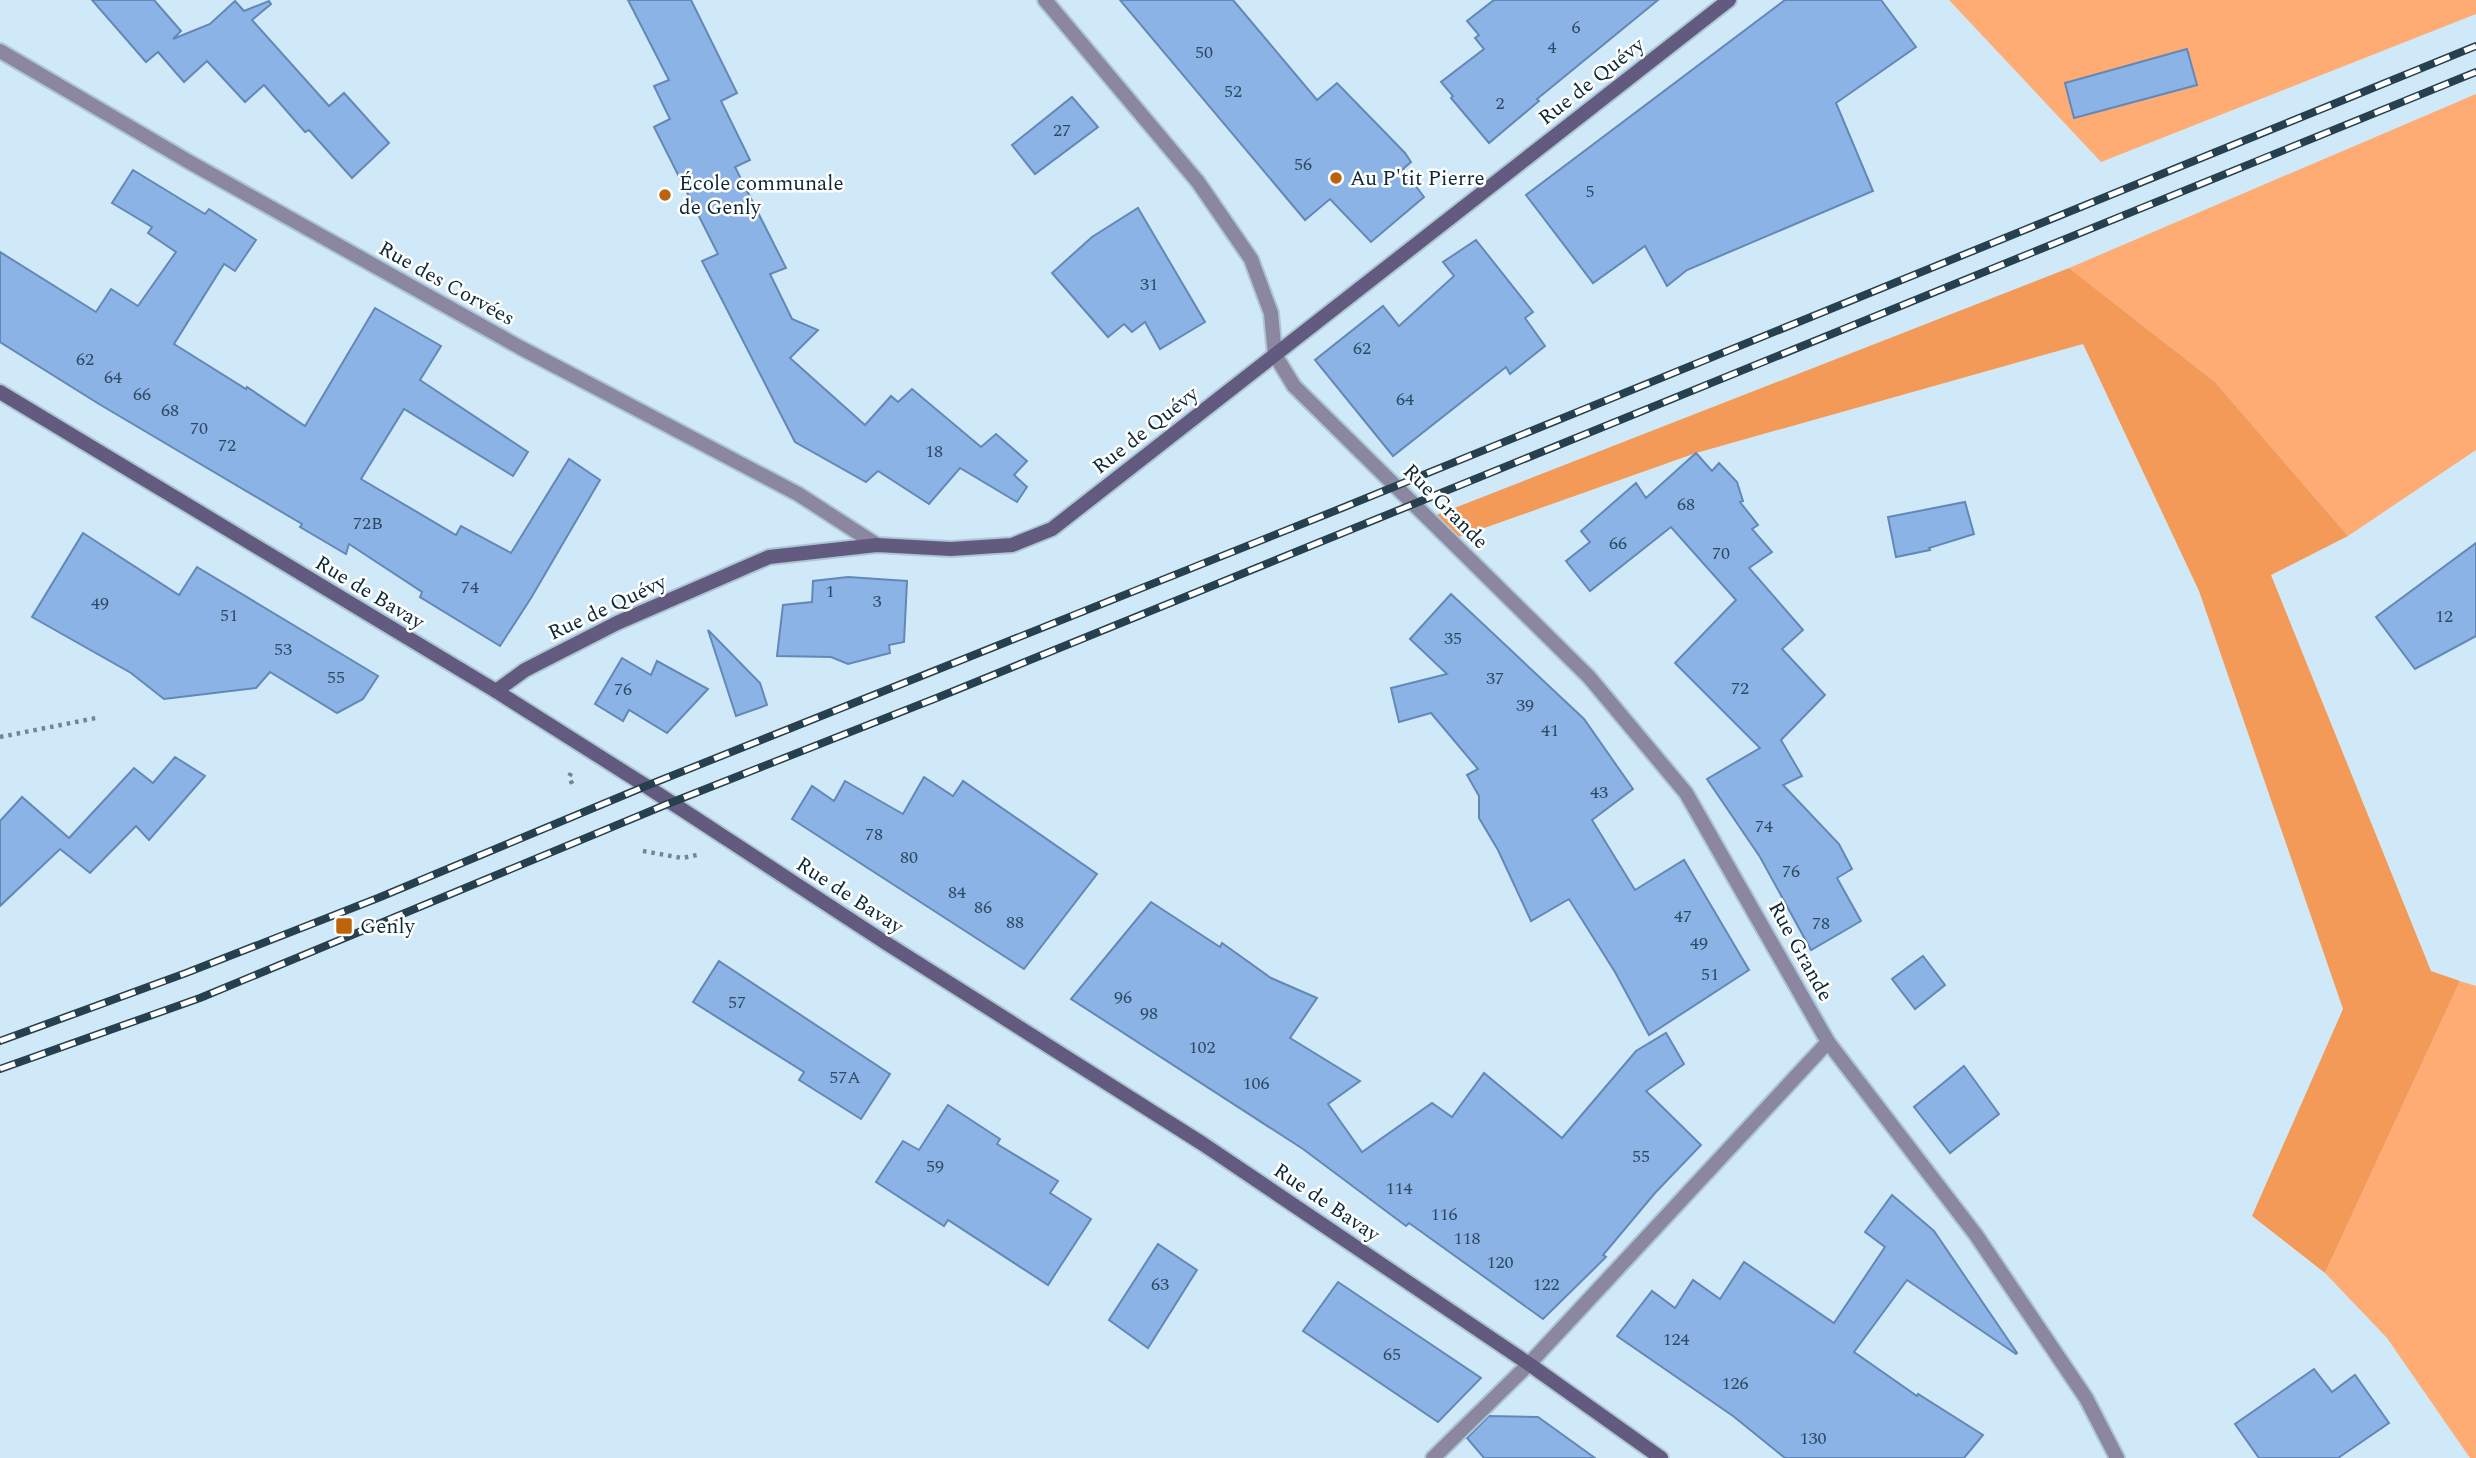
<svg xmlns="http://www.w3.org/2000/svg" width="2476" height="1458" font-family="Spectral,serif">
<rect width="100%" height="100%" fill="#d0e9f8"/>
<g fill="#feac73">
<polygon points="1949,0 2476,0 2476,14 2101,162"/>
<polygon points="2476,94 2476,450 2348,536 2215,382 2069,268"/>
<polygon points="2460,981 2476,986 2476,1458 2470,1458 2387,1338 2325,1273"/>
</g>
<polygon fill="#f49a58" points="2069,268 2215,382 2348,536 2271,575 2431,971 2460,981 2325,1273 2252,1216 2343,1009 2199,591 2083,344 1696,453 1456,538 1434,516"/>
<g fill="#8cb3e6" stroke="#6288b8" stroke-width="2">
<polygon points="92,0 154,0 181,31 173,39 210,24 235,1 244,11 269,1 271,4 252,20 329,106 344,93 389,143 352,178 309,130 305,132 264,85 245,102 207,61 184,82 158,52 146,62"/>
<polygon points="628,0 691,0 737,93 721,101 750,160 735,167 786,268 770,274 792,319 818,330 790,358 865,425 891,396 898,402 912,389 981,447 996,434 1027,461 1014,475 1027,487 1017,502 960,468 929,504 878,471 866,482 795,442 702,261 718,254 654,127 670,119 654,86 669,80"/>
<polygon points="1120,0 1233,0 1317,100 1337,83 1405,153 1411,162 1403,169 1424,197 1371,242 1330,199 1305,220"/>
<polygon points="1494,0 1658,0 1537,99 1539,101 1489,143 1451,98 1453,96 1441,82 1484,49 1475,38 1479,35 1467,21"/>
<polygon points="1785,0 1881,0 1916,47 1836,103 1873,191 1687,270 1667,286 1645,246 1593,283 1526,195"/>
<polygon points="2187,49 2197,85 2074,118 2065,83"/>
<polygon points="1072,97 1098,127 1035,174 1012,145"/>
<polygon points="133,170 205,214 209,209 256,240 235,271 224,264 174,344 246,389 247,387 305,426 375,308 441,346 420,380 528,452 513,476 404,409 361,479 456,535 461,526 511,553 569,459 600,480 531,598 500,646 420,597 422,592 349,544 346,554 300,527 302,524 99,404 0,342 0,252 96,312 111,289 138,306 176,252 148,233 152,227 112,203"/>
<polygon points="1138,208 1205,322 1160,349 1145,322 1132,332 1124,324 1108,337 1052,273 1092,237"/>
<polygon points="1476,240 1533,312 1525,318 1545,346 1510,374 1506,367 1393,456 1315,360 1383,306 1399,326 1454,276 1443,262"/>
<polygon points="1696,453 1712,471 1719,463 1737,482 1743,501 1740,502 1758,525 1752,529 1772,552 1749,568 1803,630 1782,649 1825,695 1781,740 1802,776 1783,785 1839,844 1852,869 1837,878 1861,921 1811,950 1760,857 1707,779 1760,748 1675,663 1736,600 1671,527 1590,591 1566,561 1590,542 1581,531 1636,483 1646,498"/>
<polygon points="1965,502 1974,534 1929,548 1930,550 1896,557 1888,517"/>
<polygon points="83,533 179,595 197,567 378,676 363,699 337,713 270,672 256,688 164,699 131,673 32,617"/>
<polygon points="2476,543 2476,636 2415,669 2376,617"/>
<polygon points="848,577 907,581 904,642 889,645 890,653 848,664 831,657 777,656 783,605 812,602 813,581"/>
<polygon points="1451,594 1584,719 1633,789 1592,820 1635,890 1684,860 1749,970 1649,1035 1615,972 1569,899 1531,921 1498,850 1479,818 1479,796 1467,775 1478,769 1431,713 1399,722 1391,688 1447,674 1410,639"/>
<polygon points="708,630 760,683 767,705 736,716"/>
<polygon points="622,658 651,675 657,661 708,689 667,733 629,710 623,721 595,704"/>
<polygon points="175,757 205,776 149,840 136,826 90,873 60,849 0,906 0,821 22,797 69,838 134,768 153,783"/>
<polygon points="924,777 953,796 963,781 1097,874 1024,969 792,819 812,786 834,801 845,781 903,814"/>
<polygon points="1151,902 1220,947 1222,943 1271,978 1317,998 1290,1038 1360,1081 1328,1104 1362,1152 1432,1103 1452,1117 1484,1073 1562,1138 1636,1051 1666,1033 1684,1064 1646,1091 1701,1145 1655,1193 1603,1255 1606,1257 1543,1319 1416,1228 1409,1223 1406,1226 1303,1149 1071,999"/>
<polygon points="1923,956 1945,985 1915,1009 1892,979"/>
<polygon points="719,961 890,1074 861,1119 799,1080 804,1072 693,1002"/>
<polygon points="1964,1066 1999,1114 1950,1153 1914,1107"/>
<polygon points="948,1105 1000,1139 997,1144 1058,1181 1050,1193 1091,1219 1048,1285 948,1220 944,1226 876,1182 903,1141 919,1150"/>
<polygon points="1892,1195 1934,1231 2017,1353 2016,1354 1907,1280 1854,1352 1917,1396 1918,1394 1983,1435 1964,1458 1785,1458 1733,1416 1617,1336 1652,1291 1675,1308 1693,1280 1720,1299 1744,1262 1834,1323 1885,1247 1865,1232"/>
<polygon points="1158,1244 1197,1270 1148,1348 1109,1320"/>
<polygon points="1338,1282 1481,1378 1438,1422 1303,1331"/>
<polygon points="2314,1369 2332,1392 2355,1375 2389,1423 2338,1458 2259,1458 2235,1424"/>
<polygon points="1489,1416 1538,1417 1595,1458 1484,1458 1467,1438"/>
</g>
<g fill="none" stroke-linecap="round" stroke-linejoin="round">
<g stroke="#adc6d5" stroke-width="18">
<g id="street">
<polyline points="1045,0 1198,182 1251,259 1271,313 1275,355 1294,386 1589,677 1686,793 1828,1042 1976,1235 2086,1398 2117,1458"/>
<polyline points="0,51 191,163 521,348 798,494 877,545"/>
<polyline points="1433,1458 1529,1364 1828,1042"/>
</g>
</g>
<g stroke="#adc6d5" stroke-width="18">
<g id="secondary">
<polyline points="0,392 496,691 646,786 886,943 1203,1144 1529,1364 1661,1458"/>
<polyline points="496,691 525,670 617,623 769,557 877,545 951,549 1012,545 1052,529 1729,0"/>
</g>
</g>
<g stroke="#6d8796" stroke-width="4.5" stroke-dasharray="3.5 5" stroke-linecap="butt">
<polyline points="0,737 96,718"/>
<polyline points="571,773 569,777 574,788"/>
<polyline points="643,851 682,858 697,855"/>
</g>
<use href="#street" stroke="#8c87a0" stroke-width="14"/>
<use href="#secondary" stroke="#635b7f" stroke-width="14"/>
<g stroke="#26404f" stroke-width="8">
<g id="rail">
<polyline points="0,1041 186,973 378,898 646,786 1337,510 2476,46"/>
<polyline points="0,1069 200,998 670,803 939,697 2476,72"/>
</g>
</g>
<use href="#rail" stroke="#fff" stroke-width="5" stroke-dasharray="16" stroke-linecap="butt"/>
</g>
<g fill="#be630c" stroke="#fff" stroke-width="2.5">
<circle cx="1336" cy="178" r="7"/>
<circle cx="665" cy="195" r="7"/>
<rect x="335" y="917" width="18" height="18" rx="3.5"/>
</g>
<g text-anchor="middle" stroke-width="5" stroke-linejoin="round" paint-order="stroke">
<g font-size="18" fill="#2c4a62">
<text x="1576" y="33">6</text>
<text x="1552" y="53">4</text>
<text x="1204" y="58">50</text>
<text x="1233" y="97">52</text>
<text x="1500" y="109">2</text>
<text x="1062" y="136">27</text>
<text x="1303" y="170">56</text>
<text x="1590" y="197">5</text>
<text x="1149" y="290">31</text>
<text x="1362" y="354">62</text>
<text x="85" y="365">62</text>
<text x="113" y="383">64</text>
<text x="142" y="400">66</text>
<text x="1405" y="405">64</text>
<text x="170" y="416">68</text>
<text x="199" y="434">70</text>
<text x="227" y="451">72</text>
<text x="934" y="457">18</text>
<text x="1686" y="510">68</text>
<text x="368" y="529">72B</text>
<text x="1618" y="549">66</text>
<text x="1721" y="559">70</text>
<text x="470" y="593">74</text>
<text x="830" y="597">1</text>
<text x="877" y="607">3</text>
<text x="100" y="609">49</text>
<text x="229" y="621">51</text>
<text x="2444" y="622">12</text>
<text x="1453" y="644">35</text>
<text x="283" y="655">53</text>
<text x="336" y="683">55</text>
<text x="1495" y="684">37</text>
<text x="1740" y="694">72</text>
<text x="623" y="695">76</text>
<text x="1525" y="711">39</text>
<text x="1550" y="736">41</text>
<text x="1599" y="798">43</text>
<text x="1764" y="832">74</text>
<text x="874" y="840">78</text>
<text x="909" y="863">80</text>
<text x="1791" y="877">76</text>
<text x="957" y="898">84</text>
<text x="983" y="913">86</text>
<text x="1683" y="922">47</text>
<text x="1015" y="928">88</text>
<text x="1821" y="929">78</text>
<text x="1699" y="949">49</text>
<text x="1710" y="980">51</text>
<text x="1123" y="1003">96</text>
<text x="737" y="1008">57</text>
<text x="1149" y="1019">98</text>
<text x="1202" y="1053">102</text>
<text x="845" y="1083">57A</text>
<text x="1256" y="1089">106</text>
<text x="1641" y="1162">55</text>
<text x="935" y="1172">59</text>
<text x="1399" y="1194">114</text>
<text x="1444" y="1220">116</text>
<text x="1467" y="1244">118</text>
<text x="1500" y="1268">120</text>
<text x="1160" y="1290">63</text>
<text x="1546" y="1290">122</text>
<text x="1676" y="1345">124</text>
<text x="1392" y="1360">65</text>
<text x="1735" y="1389">126</text>
<text x="1813" y="1444">130</text>
</g>
<g font-size="21" fill="#0c2736" stroke="#fff">
<text transform="translate(1591 81) rotate(-38)" y="7">Rue de Quévy</text>
<text transform="translate(447 283) rotate(29)" y="7">Rue des Corvées</text>
<text transform="translate(1145 430) rotate(-38)" y="7">Rue de Quévy</text>
<text transform="translate(1446 506) rotate(45)" y="7">Rue Grande</text>
<text transform="translate(370 592) rotate(31)" y="7">Rue de Bavay</text>
<text transform="translate(607 607) rotate(-25)" y="7">Rue de Quévy</text>
<text transform="translate(850 895) rotate(33)" y="7">Rue de Bavay</text>
<text transform="translate(1801 951) rotate(61)" y="7">Rue Grande</text>
<text transform="translate(1327 1202) rotate(34)" y="7">Rue de Bavay</text>
</g>
<g font-size="21" fill="#0c2736" stroke="#fff" text-anchor="start">
<text x="1350" y="185">Au P'tit Pierre</text>
<text x="679" y="190">École communale<tspan x="679" dy="24">de Genly</tspan></text>
<text x="360" y="933">Genly</text>
</g>
</g>
</svg>
